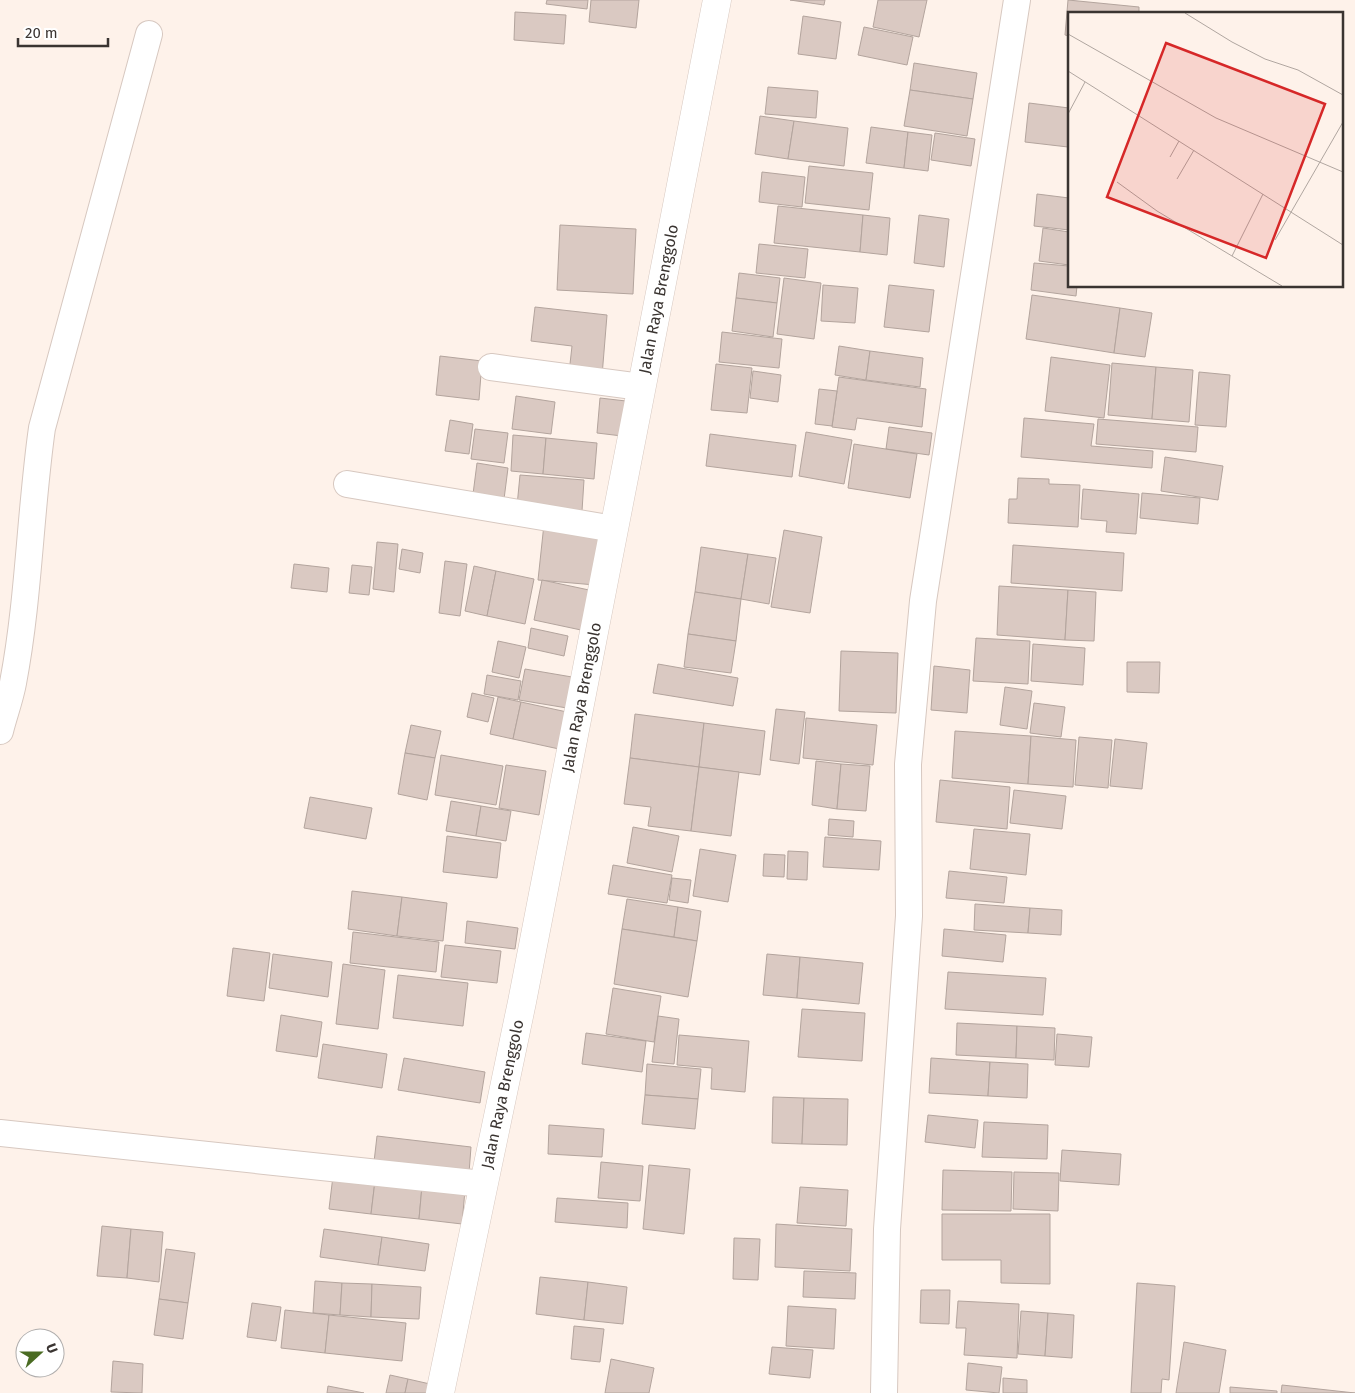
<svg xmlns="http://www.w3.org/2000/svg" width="1355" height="1393" font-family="'Fira Sans',sans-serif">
<rect width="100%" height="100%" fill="#fef2ea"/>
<g fill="#dac9c2" stroke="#b3a49d">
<polygon points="547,0 588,0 587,9 546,4"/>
<polygon points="591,0 639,0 636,28 589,22"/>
<polygon points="790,0 825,0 824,5"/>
<polygon points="878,0 927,0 919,37 873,27"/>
<polygon points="1068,0 1139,7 1139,14 1069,14 1069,36 1065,35"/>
<polygon points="515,12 566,15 564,44 514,40"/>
<polygon points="803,16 841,22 836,59 798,54"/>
<polygon points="864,27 913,37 907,65 858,55"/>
<polygon points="914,63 977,73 973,99 910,90"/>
<polygon points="768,87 818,91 816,118 765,114"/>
<polygon points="910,90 973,99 967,136 904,126"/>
<polygon points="1029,103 1069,108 1068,147 1025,142"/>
<polygon points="760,116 794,121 788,159 755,154"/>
<polygon points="794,121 848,128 844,166 788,159"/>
<polygon points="871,127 908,132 904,168 866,163"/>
<polygon points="908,132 932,135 928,171 904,168"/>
<polygon points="935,133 975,139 971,166 931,160"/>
<polygon points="809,166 873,173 869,210 805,203"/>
<polygon points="762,172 805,177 802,207 759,202"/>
<polygon points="1037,194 1069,198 1069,230 1034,226"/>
<polygon points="778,206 863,215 860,252 774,243"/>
<polygon points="863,215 890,218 887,255 860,252"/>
<polygon points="919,215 949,219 944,267 914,263"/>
<polygon points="560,225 636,229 633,294 557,290"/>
<polygon points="1043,228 1069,232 1069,265 1039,261"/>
<polygon points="759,244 808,249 805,278 756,273"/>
<polygon points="1034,263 1069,266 1069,286 1077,286 1076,296 1031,290"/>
<polygon points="739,273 780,278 777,303 736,298"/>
<polygon points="784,278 821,283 814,339 777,334"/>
<polygon points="823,285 858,288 855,323 821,321"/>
<polygon points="889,285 934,290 929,332 884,327"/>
<polygon points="1032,295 1120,308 1114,353 1026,339"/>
<polygon points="736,298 777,303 773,337 732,331"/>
<polygon points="535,307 607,315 602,376 569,373 572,346 531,341"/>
<polygon points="1120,308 1152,313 1145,357 1114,353"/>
<polygon points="722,332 782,339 779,368 719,362"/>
<polygon points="839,346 870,351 866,380 835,375"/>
<polygon points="870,351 923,358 920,387 866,380"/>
<polygon points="440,356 482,361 479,400 436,395"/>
<polygon points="1051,357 1110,365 1104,418 1045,411"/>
<polygon points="1112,363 1156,367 1152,419 1108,415"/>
<polygon points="716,364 752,368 747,413 711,410"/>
<polygon points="1156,367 1193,370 1189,422 1152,419"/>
<polygon points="753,371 781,375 778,402 750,398"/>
<polygon points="1199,372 1230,375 1226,427 1195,425"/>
<polygon points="839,377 926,389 922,427 857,418 855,430 832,427"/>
<polygon points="819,389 837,391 832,426 815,424"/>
<polygon points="516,396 555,402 551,434 512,429"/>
<polygon points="600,398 626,401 622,436 597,433"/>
<polygon points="1024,418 1094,424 1091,446 1153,451 1152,468 1021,457"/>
<polygon points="1098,419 1198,427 1196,452 1096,444"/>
<polygon points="450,420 473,424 469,454 445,451"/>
<polygon points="889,427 932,433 929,455 886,449"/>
<polygon points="475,429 508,433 504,463 471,459"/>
<polygon points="806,432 852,440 844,484 799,476"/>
<polygon points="710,434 796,445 792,477 706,466"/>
<polygon points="513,435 546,438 543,474 511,471"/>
<polygon points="546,438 597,443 594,479 543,474"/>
<polygon points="854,444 917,454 910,498 848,488"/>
<polygon points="1165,457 1223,466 1218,500 1161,491"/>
<polygon points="477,463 508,468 503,507 472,502"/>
<polygon points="520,475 584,480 582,511 517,506"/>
<polygon points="1018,478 1049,479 1049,484 1080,485 1078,527 1008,523 1009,499 1017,499"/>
<polygon points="1083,489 1139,494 1136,534 1106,532 1107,521 1081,519"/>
<polygon points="1142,493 1200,498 1198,524 1140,518"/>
<polygon points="544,524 600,529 595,585 538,580"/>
<polygon points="784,530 822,537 810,613 771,607"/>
<polygon points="377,542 398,544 394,592 373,589"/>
<polygon points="1013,545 1124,553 1122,591 1011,583"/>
<polygon points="701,547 748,554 741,599 695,592"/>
<polygon points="402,549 423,553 420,573 399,569"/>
<polygon points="748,554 776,558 769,604 741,599"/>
<polygon points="445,561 467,564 460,616 439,613"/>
<polygon points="294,564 329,568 327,592 291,588"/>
<polygon points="352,565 372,567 369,595 349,593"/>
<polygon points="474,566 496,571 487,616 465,611"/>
<polygon points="496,571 534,579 525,624 487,616"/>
<polygon points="542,580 589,590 581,630 534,620"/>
<polygon points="999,586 1068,590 1065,640 997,635"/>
<polygon points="1068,590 1096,592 1094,641 1065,640"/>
<polygon points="695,592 741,599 736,641 688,634"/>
<polygon points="531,628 568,636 564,656 528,648"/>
<polygon points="688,634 736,641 731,673 684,667"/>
<polygon points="976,638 1030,641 1028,684 973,681"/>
<polygon points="498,641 526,647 519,678 492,672"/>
<polygon points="1033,644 1085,648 1083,685 1031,681"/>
<polygon points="841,651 898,653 896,713 839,711"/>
<polygon points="1127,662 1160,662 1159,693 1127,692"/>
<polygon points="658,664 738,678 733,706 653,693"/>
<polygon points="934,666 970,670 967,713 931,710"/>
<polygon points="525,669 572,677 567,708 519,700"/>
<polygon points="487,675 521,681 518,700 484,694"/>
<polygon points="1005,687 1032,691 1027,729 1000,725"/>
<polygon points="472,693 494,698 488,722 467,717"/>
<polygon points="498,697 521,702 513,739 490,734"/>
<polygon points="521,702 567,712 559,749 513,739"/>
<polygon points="1034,703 1065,707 1061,737 1030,733"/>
<polygon points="776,709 805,712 799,764 770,760"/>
<polygon points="635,714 704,723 699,767 630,758"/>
<polygon points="806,718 877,725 873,765 803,758"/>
<polygon points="704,723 765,731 760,775 699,767"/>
<polygon points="411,725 441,731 435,758 405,753"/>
<polygon points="955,731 1031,736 1028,784 952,778"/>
<polygon points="1031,736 1076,740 1073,787 1028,784"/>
<polygon points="1079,737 1112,740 1108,788 1075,785"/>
<polygon points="1115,739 1147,743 1142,789 1110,786"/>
<polygon points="405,753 435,758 427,800 398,794"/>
<polygon points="441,755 503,766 496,805 435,795"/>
<polygon points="630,758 699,767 691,831 648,826 651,807 624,804"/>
<polygon points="816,761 841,764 837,809 812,805"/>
<polygon points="841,764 870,766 866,811 837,809"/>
<polygon points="506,765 546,771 539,815 499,808"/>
<polygon points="699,767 739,772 731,836 691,831"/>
<polygon points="940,780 1010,787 1007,829 936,822"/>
<polygon points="1014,790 1066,796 1062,829 1010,823"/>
<polygon points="310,797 372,808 366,839 304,828"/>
<polygon points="451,801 481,806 476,836 446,831"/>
<polygon points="481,806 511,811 506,841 476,836"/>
<polygon points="829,819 854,821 853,837 828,835"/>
<polygon points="633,827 679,836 672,872 627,863"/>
<polygon points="974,829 1030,834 1026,875 970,869"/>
<polygon points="447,836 501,843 497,878 443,872"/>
<polygon points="825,837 881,841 879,870 823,867"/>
<polygon points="700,849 736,855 728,902 693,896"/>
<polygon points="788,851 808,852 807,880 787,879"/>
<polygon points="764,854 785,855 784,877 763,876"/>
<polygon points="613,865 672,875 667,903 608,894"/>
<polygon points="949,871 1007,877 1004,903 946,898"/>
<polygon points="672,878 691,880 688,903 669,900"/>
<polygon points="352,891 402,897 397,936 348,929"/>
<polygon points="402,897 447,903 443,941 397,936"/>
<polygon points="627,899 678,907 674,937 622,929"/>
<polygon points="975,904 1030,908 1028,933 974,930"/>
<polygon points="678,907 701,911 697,941 674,937"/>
<polygon points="1030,908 1062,910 1061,935 1028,933"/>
<polygon points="467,921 518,928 515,949 465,943"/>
<polygon points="622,929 697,941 688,997 614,984"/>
<polygon points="944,929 1006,935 1003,962 942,956"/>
<polygon points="353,932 439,942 436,972 350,963"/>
<polygon points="445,945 501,951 497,983 441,977"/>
<polygon points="233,948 270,953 264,1001 227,996"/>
<polygon points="273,954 332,962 328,997 269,988"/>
<polygon points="767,954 800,957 797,998 763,995"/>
<polygon points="800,957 863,963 859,1004 797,998"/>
<polygon points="343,964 385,970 378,1029 336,1024"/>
<polygon points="948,972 1046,978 1043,1015 945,1009"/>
<polygon points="398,975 468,983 463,1026 393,1018"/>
<polygon points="613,988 661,996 654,1042 606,1034"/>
<polygon points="802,1009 865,1013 862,1061 798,1057"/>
<polygon points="281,1015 322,1022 317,1057 276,1051"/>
<polygon points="658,1016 679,1019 674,1064 652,1062"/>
<polygon points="957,1023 1017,1026 1016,1058 956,1055"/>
<polygon points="1017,1026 1055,1028 1054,1060 1016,1058"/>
<polygon points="586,1033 646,1041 642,1072 582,1064"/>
<polygon points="1057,1034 1092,1037 1089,1067 1055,1065"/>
<polygon points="679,1035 749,1041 745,1092 711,1089 712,1068 677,1065"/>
<polygon points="323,1044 387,1054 382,1088 318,1078"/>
<polygon points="404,1058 485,1072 480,1103 398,1090"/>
<polygon points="931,1058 990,1062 988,1096 929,1093"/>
<polygon points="990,1062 1028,1064 1027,1098 988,1096"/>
<polygon points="647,1064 701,1069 698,1099 645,1095"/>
<polygon points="645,1095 698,1099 695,1129 642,1124"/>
<polygon points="773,1097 804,1098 802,1144 772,1143"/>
<polygon points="804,1098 848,1099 847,1145 802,1144"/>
<polygon points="928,1115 978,1120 975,1148 925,1142"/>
<polygon points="984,1122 1048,1125 1047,1159 982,1157"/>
<polygon points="549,1125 604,1129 602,1157 548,1154"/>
<polygon points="377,1136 471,1147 469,1173 374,1162"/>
<polygon points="1062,1150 1121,1154 1119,1185 1060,1181"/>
<polygon points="601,1162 643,1166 640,1201 598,1198"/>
<polygon points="649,1165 690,1169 684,1234 643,1229"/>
<polygon points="943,1170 1012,1172 1011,1211 942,1210"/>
<polygon points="1014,1172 1059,1173 1058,1211 1013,1209"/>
<polygon points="333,1176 375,1181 371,1214 329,1209"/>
<polygon points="375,1181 422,1186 419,1219 371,1214"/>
<polygon points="422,1186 465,1190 462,1224 419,1219"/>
<polygon points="800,1187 848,1190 846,1226 797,1223"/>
<polygon points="557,1198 628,1203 627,1228 555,1222"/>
<polygon points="942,1214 1050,1214 1050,1284 1001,1283 1001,1260 942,1260"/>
<polygon points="776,1224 852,1229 850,1271 775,1267"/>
<polygon points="102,1226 131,1229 127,1278 97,1276"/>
<polygon points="131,1229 163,1232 159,1282 127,1278"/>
<polygon points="324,1229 382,1237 378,1265 320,1257"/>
<polygon points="382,1237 429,1244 425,1271 378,1265"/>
<polygon points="734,1238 760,1239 758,1280 733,1279"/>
<polygon points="166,1249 195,1253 188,1303 159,1299"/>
<polygon points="804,1271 856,1273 855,1299 803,1297"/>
<polygon points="540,1277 588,1282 584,1320 536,1314"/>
<polygon points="315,1281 342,1283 340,1315 313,1313"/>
<polygon points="588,1282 627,1287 623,1324 584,1320"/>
<polygon points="342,1283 372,1284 371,1317 340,1315"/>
<polygon points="1137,1283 1175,1286 1169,1380 1162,1379 1161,1393 1131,1393"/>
<polygon points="372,1284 421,1287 419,1319 371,1317"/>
<polygon points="921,1290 950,1290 949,1324 920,1323"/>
<polygon points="159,1299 188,1303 183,1339 154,1335"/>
<polygon points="958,1301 1019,1304 1017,1358 964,1355 966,1328 956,1328"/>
<polygon points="252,1303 281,1307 276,1341 247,1337"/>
<polygon points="788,1306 836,1309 834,1349 786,1346"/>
<polygon points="285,1310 329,1315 325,1353 281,1348"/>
<polygon points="1021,1311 1048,1313 1045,1356 1018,1354"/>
<polygon points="1048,1313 1074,1315 1072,1358 1045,1356"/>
<polygon points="329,1315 406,1323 402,1361 325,1353"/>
<polygon points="574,1326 604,1329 600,1362 571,1359"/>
<polygon points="1184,1342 1226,1350 1219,1393 1176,1393"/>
<polygon points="772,1347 813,1350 810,1378 769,1374"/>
<polygon points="611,1359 654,1368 649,1393 605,1393"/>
<polygon points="113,1361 143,1364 142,1393 111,1392"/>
<polygon points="968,1363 1002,1367 999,1393 966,1390"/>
<polygon points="390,1375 408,1379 405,1393 386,1393"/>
<polygon points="1003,1378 1027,1380 1027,1393 1003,1393"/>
<polygon points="408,1379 430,1384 428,1393 405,1393"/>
<polygon points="1282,1385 1355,1393 1281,1393"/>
<polygon points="328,1386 364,1393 327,1393"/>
<polygon points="1230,1387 1277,1391 1277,1393 1230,1393"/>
</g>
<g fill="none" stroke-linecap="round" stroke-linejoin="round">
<g stroke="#d7c8c0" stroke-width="28">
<g id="street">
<polyline points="491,367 641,387"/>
<polyline points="347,484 614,529"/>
<path d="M0,731C4,715 10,699 13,683C29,599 30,512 42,428L149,34"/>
<polyline points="0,1133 483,1184"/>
<polyline points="884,1393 887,1229 909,916 908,764 923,601 1017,0"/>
</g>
</g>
<g stroke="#d7c8c0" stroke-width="29">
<polyline id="secondary" points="440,1393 522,1002 717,0"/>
</g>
<use href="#street" stroke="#fff" stroke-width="26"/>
<use href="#secondary" stroke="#fff" stroke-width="28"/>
</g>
<g text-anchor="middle" stroke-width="4" stroke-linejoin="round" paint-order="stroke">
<g font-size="16" fill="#3a3431" stroke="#fff">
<text transform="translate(658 299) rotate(-79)" y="6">Jalan Raya Brenggolo</text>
<text transform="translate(581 697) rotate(-79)" y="6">Jalan Raya Brenggolo</text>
<text transform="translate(502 1094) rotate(-78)" y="6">Jalan Raya Brenggolo</text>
</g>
</g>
<g transform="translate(1068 12)">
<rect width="275" height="275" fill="#fef2ea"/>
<path fill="none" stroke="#b0a6a0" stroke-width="1" d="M117,1L164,30L197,47L230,58L275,83M0,22L148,106L275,160M0,59L275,233M0,102L17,70M102,145L111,129M109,167L126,138M49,170L89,199L214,274M207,228L275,110M164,244L195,182"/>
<path fill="#d62828" fill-opacity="0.15" stroke="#d62828" stroke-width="2.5" d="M98,31L257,92L198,246L39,185Z"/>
<rect width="275" height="275" fill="none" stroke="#3a3431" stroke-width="2.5"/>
</g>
<g transform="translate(40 1353) rotate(69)"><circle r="24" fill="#ffffff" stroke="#b0aead"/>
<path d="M0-4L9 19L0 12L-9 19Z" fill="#4a6b22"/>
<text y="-8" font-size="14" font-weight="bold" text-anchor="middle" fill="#3a3431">U</text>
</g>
<path d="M18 38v8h90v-8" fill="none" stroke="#3a3431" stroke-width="2.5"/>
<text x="25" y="38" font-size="15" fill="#3a3431" stroke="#ffffff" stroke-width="4" paint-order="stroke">20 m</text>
</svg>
